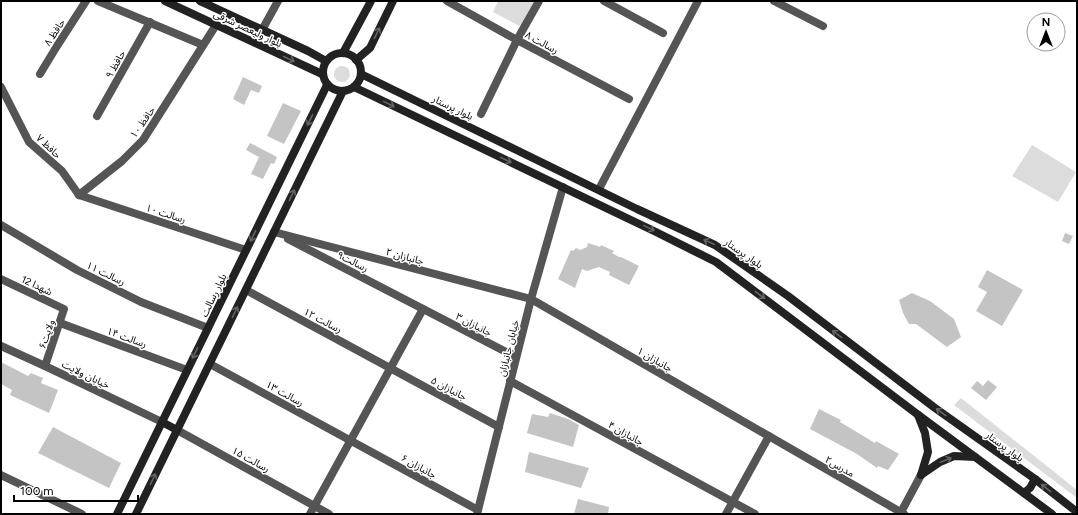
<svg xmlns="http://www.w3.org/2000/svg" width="1078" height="515" font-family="Figtree,'Noto Sans Arabic',sans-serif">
<rect width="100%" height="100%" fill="#fff"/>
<g fill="#dcdcdc">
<polygon points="498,1 534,1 521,27 493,12"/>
<circle cx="342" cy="74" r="8"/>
<polygon points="1032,145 1076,172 1058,202 1012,176"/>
<polygon points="961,398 1077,490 1077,498 954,405"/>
</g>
<g fill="#c4c4c4">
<polygon points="243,77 262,86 259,93 251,90 244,105 233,99"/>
<polygon points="283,103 301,111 284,144 267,136"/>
<polygon points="250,143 277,157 274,164 271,163 263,179 251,174 259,157 246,150"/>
<polygon points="1065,233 1073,236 1069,244 1062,241"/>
<polygon points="588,243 600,247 601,245 614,251 612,253 619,257 621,257 639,266 629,285 609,275 610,272 599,267 587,271 582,269 575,288 558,279 571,250 573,251 576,248 580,250 587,247"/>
<polygon points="987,270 1023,290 1002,326 976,311 987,292 978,287"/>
<polygon points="912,293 930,301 954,319 961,337 947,347 916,324 909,324 903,313 899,300"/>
<polygon points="1,362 28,376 31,373 43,378 41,383 58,390 49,413 10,395 12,390 1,384"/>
<polygon points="988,380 997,387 986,400 971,388 977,381 983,386"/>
<polygon points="819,409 841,420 840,422 875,443 876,441 899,454 888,470 878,466 877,468 857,454 810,429"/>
<polygon points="550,413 568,419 579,425 573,447 527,433 532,414 548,417"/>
<polygon points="53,427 121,463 109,488 38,453"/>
<polygon points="529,452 589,468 581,488 525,472"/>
<polygon points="578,499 609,507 608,514 574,514"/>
</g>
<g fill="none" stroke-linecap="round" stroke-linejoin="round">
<g stroke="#555" stroke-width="8">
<polyline points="447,1 517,40 629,99"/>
<polyline points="604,1 663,33"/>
<polyline points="774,1 823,26"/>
<polyline points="262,30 278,1"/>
<polyline points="40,74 57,46 86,1"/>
<polyline points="1,87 29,142 62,171 79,195"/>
<polyline points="481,114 517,40 539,1"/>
<polyline points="97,116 150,22"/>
<polyline points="599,189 698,1"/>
<polyline points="79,195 122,161 143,140 216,25"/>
<polyline points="79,195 246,250"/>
<polyline points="1,225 77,270 141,302 208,328"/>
<polyline points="274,232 531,299 904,514"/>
<polyline points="288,239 516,357"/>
<polyline points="1,279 64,309 45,366"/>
<polyline points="246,290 499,427"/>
<polyline points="60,323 187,370"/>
<polyline points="210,364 478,510"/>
<polyline points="510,381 755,514"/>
<polyline points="177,430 329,514"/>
<polyline points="1,475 82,514"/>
<polyline points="310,514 423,309"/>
<polyline points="726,514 769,436"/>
</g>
<g stroke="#555" stroke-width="8">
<polyline points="98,1 203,45"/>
<polyline points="1,346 45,366 162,422"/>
<polyline points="477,514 531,299 563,187"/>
<polyline points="900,514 921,475"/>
</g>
<g stroke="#222" stroke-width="8">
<polyline points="165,1 322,74"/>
<polyline points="200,1 308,51 326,61"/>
<polyline points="343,53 371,1"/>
<circle cx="342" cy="72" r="19"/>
<polyline points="356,60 370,48 393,1"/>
<polyline points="361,74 637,209 715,245 788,296 935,408 1035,479 1077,512"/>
<polyline points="354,87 656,232 716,262 917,414 1052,514"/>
<polyline points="918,415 925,433 928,452 921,475"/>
<polyline points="162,422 177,430"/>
<polyline points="921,475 940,462 954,456 975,457"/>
<polyline points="1024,493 1030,488 1035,479"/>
<polyline points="117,514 327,85"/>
<polyline points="136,514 343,91"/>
</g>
</g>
<defs><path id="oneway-shaft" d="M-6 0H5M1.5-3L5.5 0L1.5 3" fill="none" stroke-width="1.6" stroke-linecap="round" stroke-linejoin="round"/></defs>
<g stroke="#646464">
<use href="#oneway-shaft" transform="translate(377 33) rotate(-64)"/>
<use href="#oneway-shaft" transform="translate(289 59) rotate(25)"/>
<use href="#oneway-shaft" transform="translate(389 104) rotate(26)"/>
<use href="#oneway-shaft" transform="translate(310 120) rotate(116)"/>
<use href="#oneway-shaft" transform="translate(506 160) rotate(26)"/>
<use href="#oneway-shaft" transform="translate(292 195) rotate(-64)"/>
<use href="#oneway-shaft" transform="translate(649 228) rotate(26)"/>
<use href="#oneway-shaft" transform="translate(253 236) rotate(116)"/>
<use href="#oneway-shaft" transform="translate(709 242) rotate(-155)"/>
<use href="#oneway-shaft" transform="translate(760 295) rotate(37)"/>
<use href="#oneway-shaft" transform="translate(235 312) rotate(-64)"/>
<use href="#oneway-shaft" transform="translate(837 334) rotate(-143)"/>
<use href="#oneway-shaft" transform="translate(195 353) rotate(116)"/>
<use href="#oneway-shaft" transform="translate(941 412) rotate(-144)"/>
<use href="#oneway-shaft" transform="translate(946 460) rotate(-22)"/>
<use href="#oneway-shaft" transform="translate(153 479) rotate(-64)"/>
<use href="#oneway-shaft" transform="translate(1046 488) rotate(-142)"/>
</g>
<g text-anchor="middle" stroke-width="3" stroke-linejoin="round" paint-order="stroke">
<g font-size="10" fill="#000" stroke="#fff">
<text transform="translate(248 28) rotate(25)" y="4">بلوار ولیعصر شرقی</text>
<text transform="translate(54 32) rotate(-57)" y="4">حافظ ۸</text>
<text transform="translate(542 42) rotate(28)" y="4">رسالت ۸</text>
<text transform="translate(115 64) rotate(-61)" y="4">حافظ ۹</text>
<text transform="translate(453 107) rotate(26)" y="4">بلوار پرستار</text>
<text transform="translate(142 122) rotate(-55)" y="4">حافظ ۱۰</text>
<text transform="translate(49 146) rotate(43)" y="4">حافظ ۷</text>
<text transform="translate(166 213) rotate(18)" y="4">رسالت ۱۰</text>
<text transform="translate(744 253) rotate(35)" y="4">بلوار پرستار</text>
<text transform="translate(405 256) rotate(15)" y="4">جانبازان ۲</text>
<text transform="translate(353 261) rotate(27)" y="4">رسالت۹</text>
<text transform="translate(106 273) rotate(26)" y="4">رسالت ۱۱</text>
<text transform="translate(37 285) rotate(25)" y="4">شهدا 12</text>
<text transform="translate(213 295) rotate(-64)" y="4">بلوار رسالت</text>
<text transform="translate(323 320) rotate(28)" y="4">رسالت ۱۲</text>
<text transform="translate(474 324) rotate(27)" y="4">جانبازان ۳</text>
<text transform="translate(46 334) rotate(-71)" y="4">ولایت۶</text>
<text transform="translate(127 337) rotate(20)" y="4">رسالت ۱۴</text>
<text transform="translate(508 348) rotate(-76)" y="4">خیابان جانبازان</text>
<text transform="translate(655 359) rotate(30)" y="4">جانبازان ۱</text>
<text transform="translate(86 374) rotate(26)" y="4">خیابان ولایت</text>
<text transform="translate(449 388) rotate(28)" y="4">جانبازان ۵</text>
<text transform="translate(285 393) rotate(29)" y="4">رسالت ۱۳</text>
<text transform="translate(626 433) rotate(29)" y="4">جانبازان ۴</text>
<text transform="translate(1005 446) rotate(36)" y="4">بلوار پرستار</text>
<text transform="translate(251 459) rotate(29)" y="4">رسالت ۱۵</text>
<text transform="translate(419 466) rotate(29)" y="4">جانبازان ۶</text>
<text transform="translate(840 466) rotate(30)" y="4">مدرس۲</text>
</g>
</g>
<rect width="1078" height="515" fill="none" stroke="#000000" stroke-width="4"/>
<g transform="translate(1046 32)"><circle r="19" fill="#ffffff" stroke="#999999"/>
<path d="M0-3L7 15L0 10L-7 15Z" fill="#000000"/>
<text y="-6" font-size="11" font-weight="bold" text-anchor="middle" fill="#000000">N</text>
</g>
<path d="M14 495v6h124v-6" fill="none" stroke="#000000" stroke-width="2"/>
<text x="20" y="495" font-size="12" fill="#000000" stroke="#ffffff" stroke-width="3" paint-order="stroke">100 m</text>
</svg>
